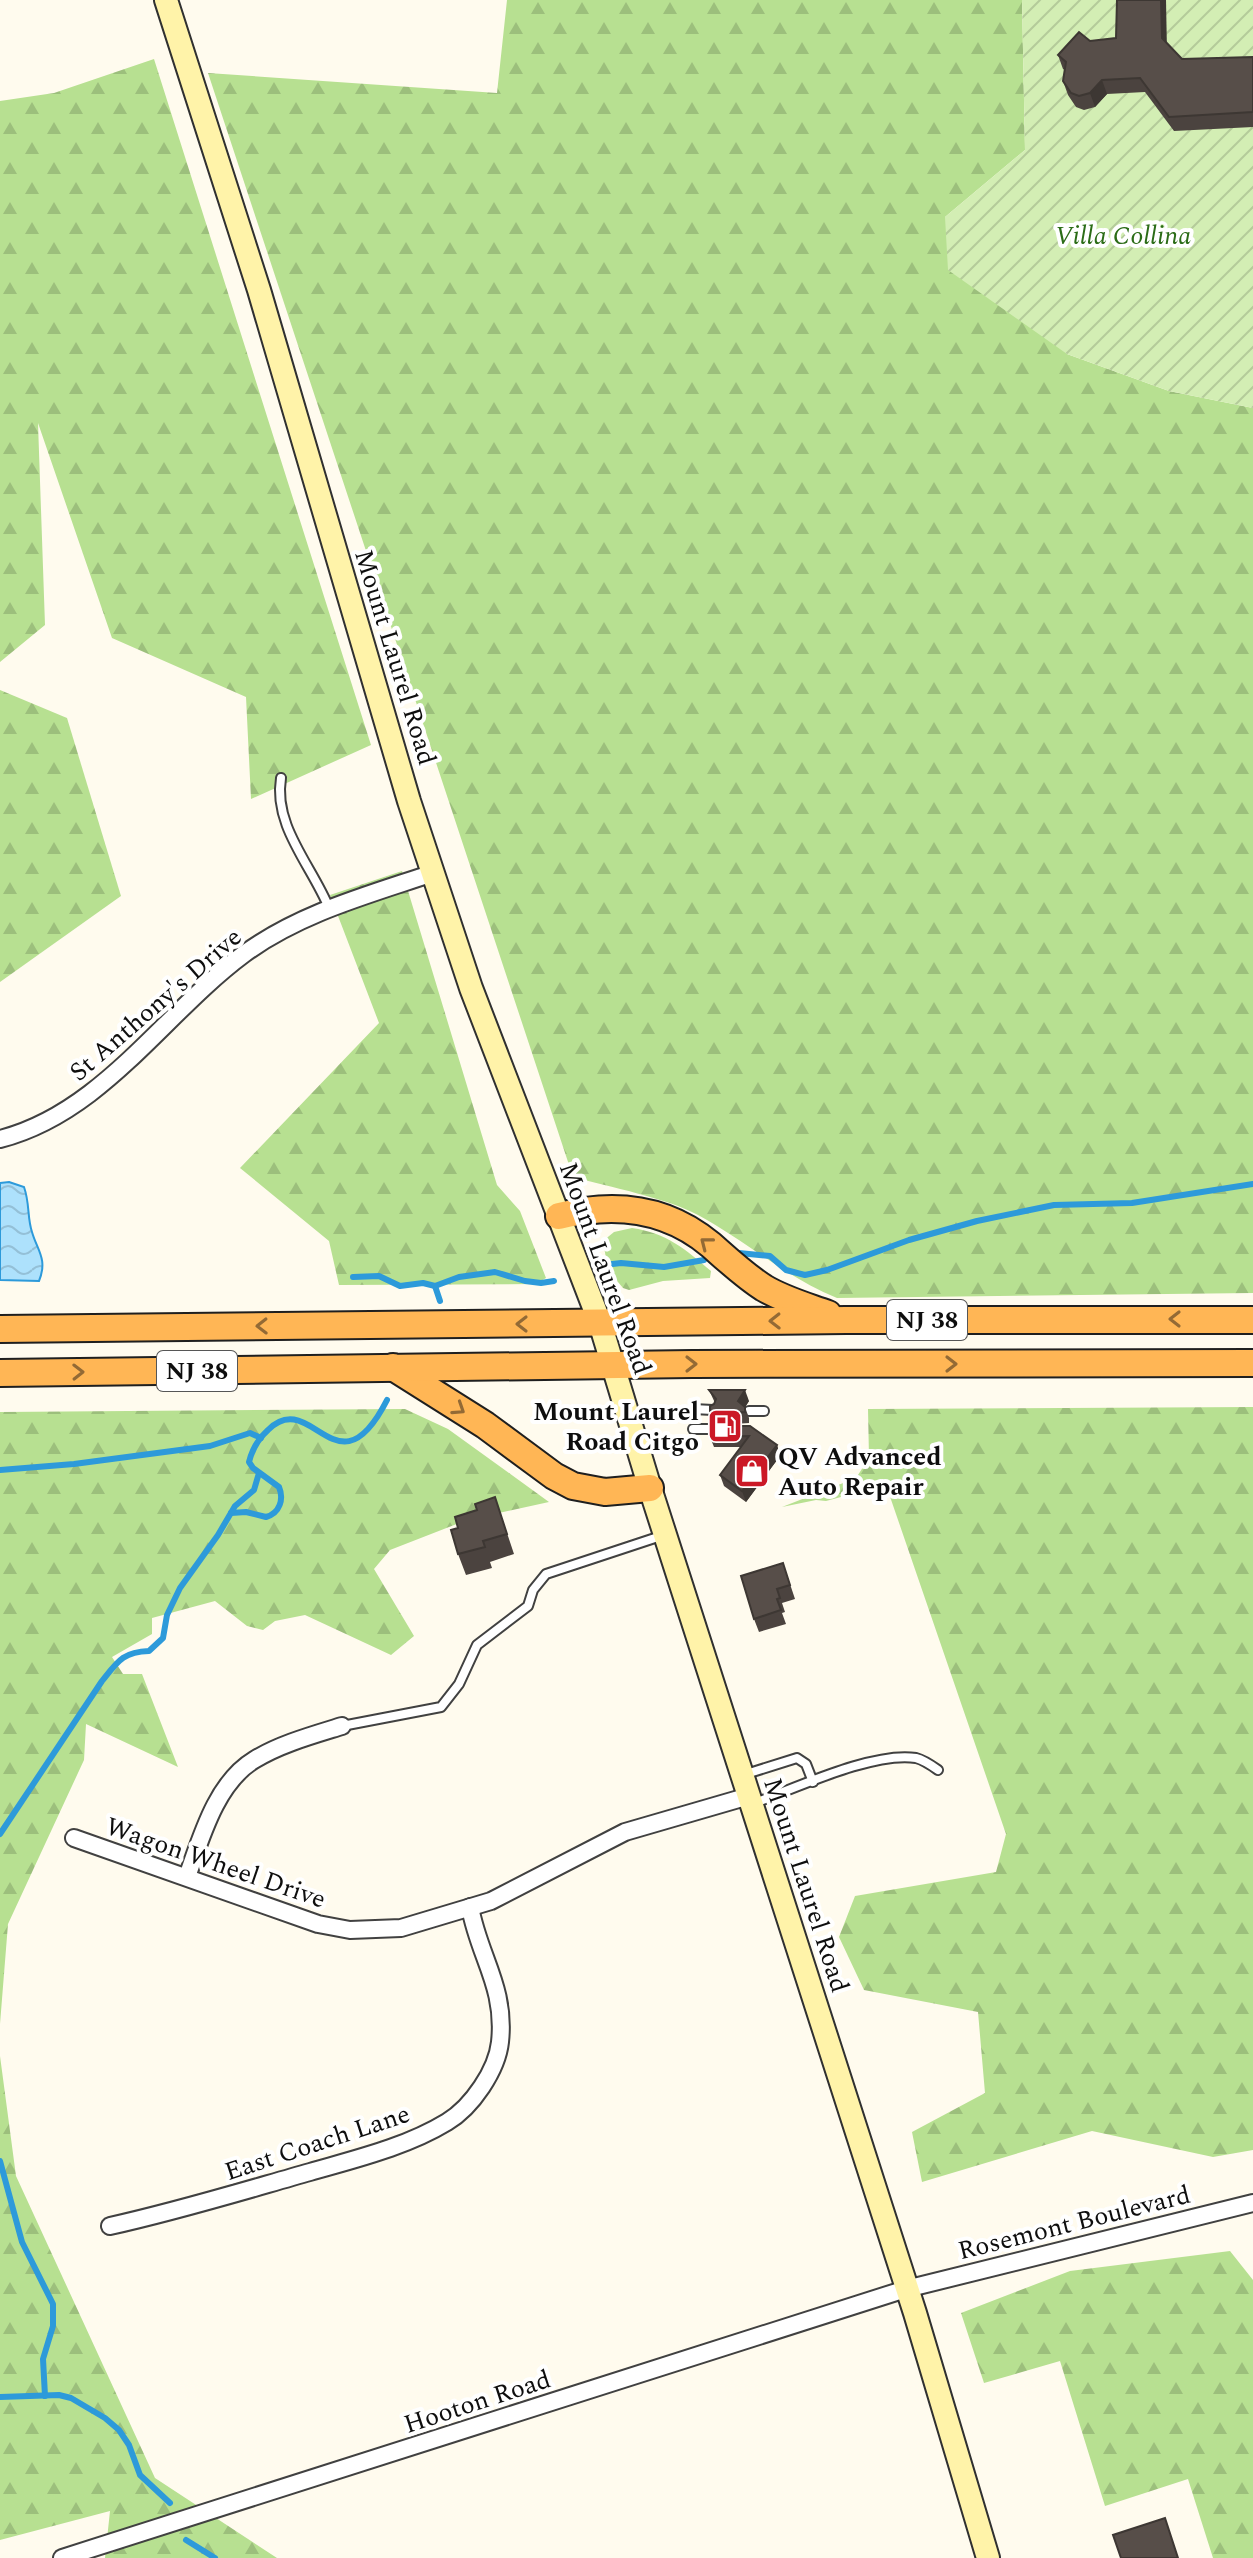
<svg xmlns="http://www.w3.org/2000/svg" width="1253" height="2558" font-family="Spectral,serif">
<defs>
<pattern id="forest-firs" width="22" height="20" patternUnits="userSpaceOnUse" patternTransform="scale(2)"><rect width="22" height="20" fill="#b7e091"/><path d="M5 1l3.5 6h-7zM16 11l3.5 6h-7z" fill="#9cbf7c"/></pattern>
<pattern id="garden-furrows" width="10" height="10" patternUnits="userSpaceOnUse" patternTransform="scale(2)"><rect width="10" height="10" fill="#d3eeb4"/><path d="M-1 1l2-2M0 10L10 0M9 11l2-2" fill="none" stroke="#b4cb9a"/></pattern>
<pattern id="water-waves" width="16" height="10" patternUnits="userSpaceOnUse" patternTransform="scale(2)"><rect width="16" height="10" fill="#ade1fc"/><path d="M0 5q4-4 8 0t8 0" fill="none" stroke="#94c0d7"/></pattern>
</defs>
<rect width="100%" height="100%" fill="#fffbee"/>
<g fill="url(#forest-firs)">
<path d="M507,0H1022L1025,150L945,217L1067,354L1169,391L1253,408V1293L837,1298C787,1278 746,1241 698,1215C667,1198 609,1187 573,1177L208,73L497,93Z"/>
<polygon points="154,59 371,745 251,799 246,697 112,638 38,423 45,625 0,662 0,101 54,93"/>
<polygon points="0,690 67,718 121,896 0,982"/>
<polygon points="402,871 497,1185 520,1211 546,1278 535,1284 339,1285 329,1241 240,1168 379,1023 330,895"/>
<path d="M632,1228C667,1233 685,1249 711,1271L710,1278L663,1281L629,1290L623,1288L608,1270L603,1241L614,1232Z"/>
<polygon points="1253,1407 1253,2150 1213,2157 1092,2131 922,2182 912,2132 985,2093 978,2012 864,1990 839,1937 855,1896 996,1872 1006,1834 886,1485 826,1501 816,1500 782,1507 856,1478 869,1458 868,1409"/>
<polygon points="405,1409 448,1429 549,1502 467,1520 390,1550 374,1569 414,1636 391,1655 305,1615 275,1621 263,1630 247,1626 215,1601 152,1618 152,1634 112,1657 123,1674 142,1674 178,1767 86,1724 84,1760 8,1924 0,2024 0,1412"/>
<polygon points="0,2056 16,2176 155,2478 277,2558 105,2558 110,2511 0,2540"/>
<polygon points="1230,2251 1253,2280 1253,2558 1213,2558 1188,2479 1105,2506 1060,2361 984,2383 961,2313 1070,2271"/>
</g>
<polygon fill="url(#garden-furrows)" points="1022,0 1253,0 1253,408 1169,391 1067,354 948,270 945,217 1025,150"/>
<path fill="url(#water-waves)" stroke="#2d9ada" stroke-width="2" d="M9,1182L24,1187C30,1204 27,1217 32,1232C37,1250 48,1259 39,1281L0,1280V1183Z"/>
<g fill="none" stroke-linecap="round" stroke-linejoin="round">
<g stroke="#2d9ada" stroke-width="6">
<polyline points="739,1253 770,1256 786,1270 805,1275 827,1270 909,1240 977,1221 1054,1205 1132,1203 1253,1184"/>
<polyline points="604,1265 621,1263 664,1267 704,1260"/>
<polyline points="353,1277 379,1276 400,1286 423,1283 435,1286 459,1277 495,1272 525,1281 541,1283 554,1281"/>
<polyline points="435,1286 440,1301"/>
<polyline points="0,1470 74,1464 210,1446 250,1433 261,1438"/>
<path d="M231,1513L246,1512L266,1517C280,1513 284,1499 279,1487L253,1468L249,1462C252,1450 259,1438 268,1430C312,1386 337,1498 387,1400"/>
<path d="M0,1834L102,1681C118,1661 123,1652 149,1651L163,1638L167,1615L180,1588L218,1535L235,1506L254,1490L259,1473"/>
<polyline points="0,2161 22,2242 53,2304 53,2326 43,2359 45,2396"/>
<polyline points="0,2397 59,2395 71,2398 105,2418 119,2430 129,2445 140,2475 170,2503"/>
<polyline points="186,2540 215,2558"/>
</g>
<g stroke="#414141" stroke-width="12">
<g id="service">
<path d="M281,778C273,826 312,866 329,908"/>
<polyline points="693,1409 713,1410"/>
<polyline points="749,1411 764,1411"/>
<polyline points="693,1429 714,1429"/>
<polyline points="342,1726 441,1707 459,1684 477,1645 528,1606 533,1590 546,1574 664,1535"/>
<polyline points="743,1775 797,1758 806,1764 813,1782"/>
<path d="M752,1804C794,1789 873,1751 916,1758C924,1760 931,1765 938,1770"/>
</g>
</g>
<g stroke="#414141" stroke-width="20">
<g id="minor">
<path d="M0,1139C102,1113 163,1014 244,954C300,913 368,895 433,873"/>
<polyline points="74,1838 318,1924 350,1930 401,1928 491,1901 625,1832 749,1796"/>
<path d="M187,1877C201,1838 216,1783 254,1760C280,1744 313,1735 342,1726"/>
<path d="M110,2226C178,2211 243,2191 310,2172C355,2159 406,2147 447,2122C472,2107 497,2070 500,2042C506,1987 479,1957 470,1907"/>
<polyline points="62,2558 906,2289 1253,2203"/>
</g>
</g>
<g stroke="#303030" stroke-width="26">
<polyline id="secondary" points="166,0 259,290 409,801 471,988 600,1323 650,1488 915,2313 988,2558"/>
</g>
<g stroke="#1f1f1f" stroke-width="30">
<g id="trunk">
<path d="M559,1216C614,1202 667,1208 711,1245C728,1260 745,1276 764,1288C784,1300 806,1306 828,1314"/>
<polyline points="0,1329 846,1320 1253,1320"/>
<polyline points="393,1367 485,1425 554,1476 573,1486 605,1492 650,1488"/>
<polyline points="0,1373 692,1364 1253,1363"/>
</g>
</g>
<use href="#service" stroke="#fff" stroke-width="8"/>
<use href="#minor" stroke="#fff" stroke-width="16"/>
<use href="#secondary" stroke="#fff3a9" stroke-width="22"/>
<use href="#trunk" stroke="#ffb655" stroke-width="26"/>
</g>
<g fill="#4b433f">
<polygon points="1090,41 1167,43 1182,59 1253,57 1253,127 1174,131 1145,92 1107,94 1095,107 1084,110 1076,107 1068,95 1063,81 1065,70 1063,69 1058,55"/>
<polygon points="709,1390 749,1401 745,1407 749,1418 749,1423 734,1424 732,1426 777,1445 780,1456 746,1502 724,1486 720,1475 741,1447 714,1447 710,1437 715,1423 710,1411 715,1403"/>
<polygon points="477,1510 502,1518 514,1554 490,1562 492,1568 466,1575 458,1554 458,1528"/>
<polygon points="783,1563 795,1599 782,1603 785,1612 782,1613 786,1624 759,1632 754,1619"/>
</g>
<g fill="#3d3733">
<polygon points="1161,0 1166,0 1167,52 1162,38"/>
<polygon points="1102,80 1107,94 1095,107 1090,93"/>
<polygon points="745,1390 749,1401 742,1412 738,1401"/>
<polygon points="730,1413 734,1424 731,1427 727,1422 727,1417"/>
<polygon points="777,1445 780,1456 746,1502 742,1491"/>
</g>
<g fill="#574e49" stroke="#3d3733" stroke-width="2">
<polygon points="1117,0 1161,0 1162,38 1182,59 1253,57 1253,112 1169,117 1140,78 1102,80 1090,93 1079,96 1071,93 1063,81 1066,62 1058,55 1079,32 1090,41 1116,38"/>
<polygon points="709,1390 745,1390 738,1401 745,1407 745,1412 730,1413 727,1417 727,1422 732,1426 750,1426 777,1445 742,1491 720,1475 749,1436 710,1437 710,1425 716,1422 717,1418 710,1411 710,1406 714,1404 716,1399"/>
<polygon points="495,1497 507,1534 483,1541 485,1547 458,1554 451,1530 458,1528 455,1517 477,1510 475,1504"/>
<polygon points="783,1563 790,1585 777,1589 780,1598 777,1599 781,1610 754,1619 741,1576"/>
<polygon points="1165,2518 1178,2558 1121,2558 1113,2535"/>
</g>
<defs><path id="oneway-chevron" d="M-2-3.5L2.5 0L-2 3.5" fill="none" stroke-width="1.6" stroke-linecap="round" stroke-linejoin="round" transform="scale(2)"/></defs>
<g stroke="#936a35">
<use href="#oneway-chevron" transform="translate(706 1243) rotate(-142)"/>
<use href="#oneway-chevron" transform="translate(1175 1319) rotate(180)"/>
<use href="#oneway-chevron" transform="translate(775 1321) rotate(179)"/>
<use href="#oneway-chevron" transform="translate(522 1324) rotate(180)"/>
<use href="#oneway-chevron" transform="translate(262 1326) rotate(179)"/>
<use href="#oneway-chevron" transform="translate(691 1364)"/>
<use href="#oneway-chevron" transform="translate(951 1364)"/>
<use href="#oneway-chevron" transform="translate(78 1372) rotate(-1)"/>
<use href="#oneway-chevron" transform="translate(459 1409) rotate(33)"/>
</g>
<defs>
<g id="fuel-square" transform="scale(1.8)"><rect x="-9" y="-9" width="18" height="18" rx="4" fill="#cb1826" stroke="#fff"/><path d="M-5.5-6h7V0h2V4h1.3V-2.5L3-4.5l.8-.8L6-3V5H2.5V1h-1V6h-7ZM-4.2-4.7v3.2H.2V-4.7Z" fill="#fff"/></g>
<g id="shop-square" transform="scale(1.8)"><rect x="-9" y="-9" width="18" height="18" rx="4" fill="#cb1826" stroke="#fff"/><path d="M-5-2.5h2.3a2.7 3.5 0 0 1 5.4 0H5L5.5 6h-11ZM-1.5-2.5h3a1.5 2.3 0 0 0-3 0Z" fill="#fff"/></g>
</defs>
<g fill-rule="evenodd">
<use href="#fuel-square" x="725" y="1426"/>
<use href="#shop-square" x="752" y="1471"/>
</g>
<g text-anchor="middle" stroke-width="8" stroke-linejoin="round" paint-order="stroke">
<g fill="#fff" stroke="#565656" stroke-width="2">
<rect x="887" y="1300" width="80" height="40" rx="6"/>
<rect x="157" y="1351" width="80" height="40" rx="6"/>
</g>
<g font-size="24" font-weight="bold" fill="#0e0e0e">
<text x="927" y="1328">NJ 38</text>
<text x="197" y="1379">NJ 38</text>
</g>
<g font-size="26" font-style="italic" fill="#2b6c17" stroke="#fff">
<text x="1123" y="244">Villa Collina</text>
</g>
<g font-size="26" fill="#0e0e0e" stroke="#fff">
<text transform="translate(396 657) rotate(73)" y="9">Mount Laurel Road</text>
<text transform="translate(155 1004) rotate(-41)" y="9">St Anthony's Drive</text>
<text transform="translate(606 1268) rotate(70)" y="9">Mount Laurel Road</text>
<text transform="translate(216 1862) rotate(19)" y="9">Wagon Wheel Drive</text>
<text transform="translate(807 1885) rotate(72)" y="9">Mount Laurel Road</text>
<text transform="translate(317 2142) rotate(-18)" y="9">East Coach Lane</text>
<text transform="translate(1074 2222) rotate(-14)" y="9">Rosemont Boulevard</text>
<text transform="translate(477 2401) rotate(-18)" y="9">Hooton Road</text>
</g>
<g font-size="26" font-weight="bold" fill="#0e0e0e" stroke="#fff" text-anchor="end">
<text x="699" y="1420">Mount Laurel<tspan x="699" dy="30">Road Citgo</tspan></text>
<text x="778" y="1465" text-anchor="start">QV Advanced<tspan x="778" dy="30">Auto Repair</tspan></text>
</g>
</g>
</svg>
